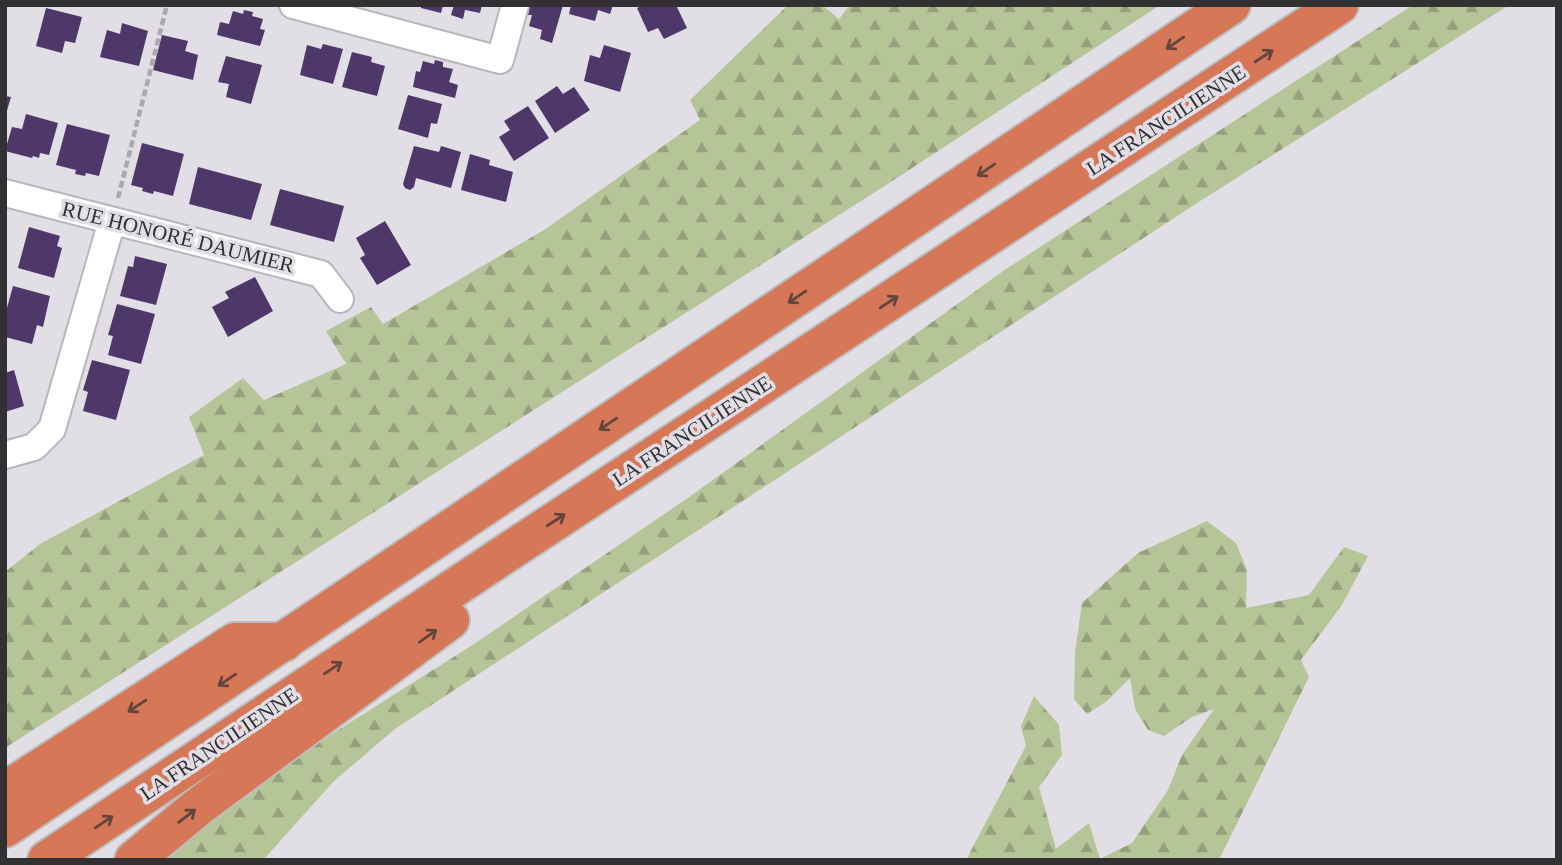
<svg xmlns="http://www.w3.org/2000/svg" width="1562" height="865" font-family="Georgia,serif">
<defs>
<pattern id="forest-firs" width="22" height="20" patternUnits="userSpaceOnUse" patternTransform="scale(1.75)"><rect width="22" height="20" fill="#b6c598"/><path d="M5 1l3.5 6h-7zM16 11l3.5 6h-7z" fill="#95a07d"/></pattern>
</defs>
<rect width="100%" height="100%" fill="#e2dee5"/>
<g fill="url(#forest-firs)">
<polygon points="788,5 822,5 839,19 850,5 1160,5 900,176 5,748 5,572 40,544 204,455 189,417 243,378 264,400 346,364 326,331 371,307 383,324 544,230 700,120 690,100"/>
<polygon points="1413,5 1509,5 1197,203 395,729 334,781 263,860 163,860 275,770 474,644 692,495 1006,269"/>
<polygon points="1207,521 1236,543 1247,570 1246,608 1309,595 1344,547 1368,556 1342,605 1301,660 1309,677 1219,860 966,860 1026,746 1021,726 1034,696 1059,725 1062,755 1039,787 1056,849 1089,823 1100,859 1132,843 1168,790 1182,755 1214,709 1192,717 1164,736 1148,730 1135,709 1130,678 1107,701 1087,714 1074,699 1075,652 1082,603 1138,553"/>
</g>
<g fill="#4d3869">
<polygon points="421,5 443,5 441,13 421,8"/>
<polygon points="454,5 482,5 480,13 465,10 463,19 451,15"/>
<polygon points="535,5 563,5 552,43 540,39 542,30 529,26 532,15 528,15 530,6 534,7"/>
<polygon points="571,5 613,5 610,14 598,10 595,21 569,14"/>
<polygon points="643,5 676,5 687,28 664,39 658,28 648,32 637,8"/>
<polygon points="46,8 82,17 75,43 65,41 62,53 36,46"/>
<polygon points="244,10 253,12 252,16 263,19 260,29 265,30 260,46 217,35 220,22 229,24 233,11 243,14"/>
<polygon points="122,23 148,31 139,66 100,57 107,30 120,34"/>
<polygon points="162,35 188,41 185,51 198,55 193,80 153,70"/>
<polygon points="323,44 343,49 333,84 300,75 307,45 321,49"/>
<polygon points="604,45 631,53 620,92 584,81 590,55 600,58"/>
<polygon points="352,52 372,57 371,62 385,66 377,96 342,87"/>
<polygon points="226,56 262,65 251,104 226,97 229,84 218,82"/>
<polygon points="435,60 443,62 443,67 453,69 449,82 458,85 455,98 413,87 416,71 420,72 423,61 434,64"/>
<polygon points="557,86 563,94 574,87 590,110 555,133 535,101"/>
<polygon points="408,95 442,104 437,124 431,123 428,138 398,129"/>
<polygon points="5,96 11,97 6,114 5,114"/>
<polygon points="528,106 549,138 514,161 499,137 510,130 504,121"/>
<polygon points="26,114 58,123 49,155 40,153 39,158 33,156 32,158 5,151 12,127 22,129"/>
<polygon points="67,124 110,135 99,176 86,173 85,176 75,174 76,170 56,165"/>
<polygon points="142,143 184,154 173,196 154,191 153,194 142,191 143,188 131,185"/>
<polygon points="414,146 439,152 441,146 461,152 451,188 416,178 414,187 410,190 405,188 403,184"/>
<polygon points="470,154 490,160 489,165 513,172 506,202 461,190"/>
<polygon points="198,167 262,184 251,220 189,204"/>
<polygon points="280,189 344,206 334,242 270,225"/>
<polygon points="385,221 411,265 377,285 360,258 365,255 356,238"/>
<polygon points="29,227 60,236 57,246 62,248 54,278 18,268"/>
<polygon points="135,256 167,264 156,305 120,296 128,266 133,267"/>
<polygon points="255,277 273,311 228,337 212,307 229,298 225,292"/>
<polygon points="13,286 50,296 43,327 37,325 32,344 5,337 5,315"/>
<polygon points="117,304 155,314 141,364 108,355 113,336 108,335"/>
<polygon points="92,360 130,370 116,420 83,411 88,392 83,390"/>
<polygon points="14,370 24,406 5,412 5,373"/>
</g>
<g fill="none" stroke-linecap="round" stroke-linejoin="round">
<g stroke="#bab6bd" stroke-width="30">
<g id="minor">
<polyline points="293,5 500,60 515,5"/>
<polyline points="5,193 321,274 340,299"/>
<polyline points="5,455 34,447 52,429 112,221"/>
</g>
</g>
<g stroke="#bdbdbe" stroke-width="42">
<g id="motorway">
<polyline points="5,791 235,642 284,642"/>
<polyline points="5,828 1231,5"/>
<polyline points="47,860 499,558 1339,5"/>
<polyline points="134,860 198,807 450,620"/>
</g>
</g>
<polyline stroke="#aba8ae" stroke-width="4.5" stroke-dasharray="7 3.5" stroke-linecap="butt" points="118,198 167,5"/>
<use href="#minor" stroke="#fff" stroke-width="26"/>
<use href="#motorway" stroke="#d67757" stroke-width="38"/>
</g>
<defs><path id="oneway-shaft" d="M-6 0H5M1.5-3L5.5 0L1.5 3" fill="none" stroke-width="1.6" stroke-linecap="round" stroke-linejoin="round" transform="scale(1.75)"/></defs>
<g stroke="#63453e">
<use href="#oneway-shaft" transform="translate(1175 43) rotate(146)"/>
<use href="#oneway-shaft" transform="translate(1264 56) rotate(-33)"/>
<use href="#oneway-shaft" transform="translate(986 170) rotate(146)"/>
<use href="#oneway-shaft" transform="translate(797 297) rotate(146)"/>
<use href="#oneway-shaft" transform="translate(889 302) rotate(-33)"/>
<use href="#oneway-shaft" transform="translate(608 424) rotate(146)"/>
<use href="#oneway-shaft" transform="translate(556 520) rotate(-33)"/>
<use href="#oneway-shaft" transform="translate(428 636) rotate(-36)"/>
<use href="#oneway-shaft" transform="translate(333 668) rotate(-34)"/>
<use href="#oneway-shaft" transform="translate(227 680) rotate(146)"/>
<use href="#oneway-shaft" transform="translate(137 706) rotate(147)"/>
<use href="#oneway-shaft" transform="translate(187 816) rotate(-38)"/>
<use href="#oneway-shaft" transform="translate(104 822) rotate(-34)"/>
</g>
<g text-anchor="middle" stroke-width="7" stroke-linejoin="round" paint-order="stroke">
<g font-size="21" fill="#323033" stroke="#e2dee5">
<text transform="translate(1166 120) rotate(-33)" y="7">LA FRANCILIENNE</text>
<text transform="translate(178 237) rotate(14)" y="7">RUE HONORÉ DAUMIER</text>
<text transform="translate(692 431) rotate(-33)" y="7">LA FRANCILIENNE</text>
<text transform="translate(219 744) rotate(-34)" y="7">LA FRANCILIENNE</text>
</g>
</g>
<rect width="1562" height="865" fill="none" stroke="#323033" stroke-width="14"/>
</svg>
